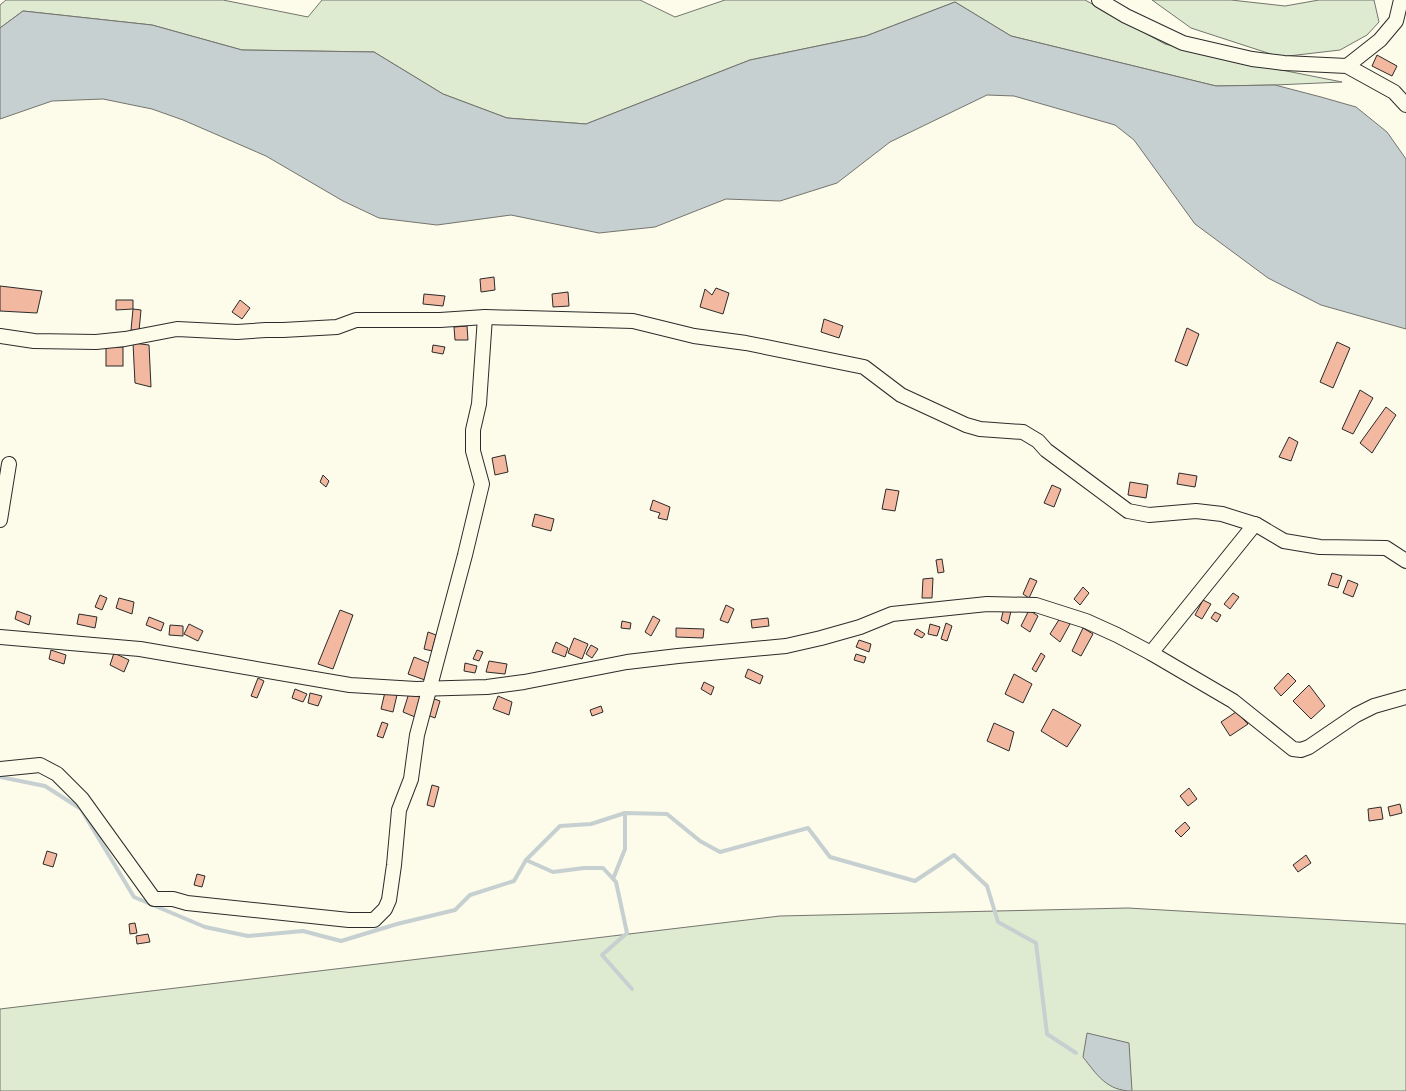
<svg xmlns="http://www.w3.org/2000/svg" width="1406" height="1091" font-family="'Space Grotesk',sans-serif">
<rect width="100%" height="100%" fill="#fdfbea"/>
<g fill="#deebd1" stroke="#74746e">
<polygon points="6,0 223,0 308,17 322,0 640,0 675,17 725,0 1085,0 1165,44 1241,62 1342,82 1275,85 1216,86 1011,36 955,2 866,36 750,60 586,124 507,118 443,94 374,52 242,50 152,25 23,11 0,28 0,5"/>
<polygon points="1152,0 1231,0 1285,6 1319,0 1374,0 1379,22 1367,35 1340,50 1280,57 1191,28"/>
<polygon points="1128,908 1406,924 1406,1091 0,1091 0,1009 780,916"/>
</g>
<g fill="#c7d0d0" stroke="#74746e">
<polygon points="955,2 1011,36 1216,86 1275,85 1321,97 1356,107 1387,132 1406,159 1406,329 1321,305 1268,278 1195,224 1134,140 1115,125 1014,96 987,95 890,142 837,183 780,201 726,199 655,227 599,233 511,215 437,225 379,218 343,201 266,156 183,120 152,109 103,99 52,101 0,119 0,28 23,11 152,25 242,50 374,52 443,94 507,118 586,124 750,60 866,36"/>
<path d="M1087,1033L1129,1043L1132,1091C1107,1091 1097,1075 1083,1057Z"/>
</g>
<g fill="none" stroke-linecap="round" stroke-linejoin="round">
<g stroke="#c7d0d0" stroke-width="4">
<polyline points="0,777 45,786 81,809 134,897 205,927 248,936 303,931 341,941 397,924 455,910 470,895 514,881 526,860 560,826 591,824 625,813 667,814 700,841 720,852 808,828 830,857 915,881 954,855 987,886 998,922 1036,943 1047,1034 1076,1053"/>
<polyline points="526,860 553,872 584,868 603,868 616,882 627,933 602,955 632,989"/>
<polyline points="613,879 625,849 625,813"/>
</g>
</g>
<g fill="#f2b8a0" stroke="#2b2b2b">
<polygon points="1377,55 1397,66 1392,76 1372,66"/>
<polygon points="494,277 495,290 481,292 480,279"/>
<polygon points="0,286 42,291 37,313 0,311"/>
<polygon points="716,288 729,293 723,314 700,307 705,289 712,295"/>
<polygon points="568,292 569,306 553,307 552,294"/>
<polygon points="424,294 445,296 443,306 423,304"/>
<polygon points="116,300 133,300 133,309 116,310"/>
<polygon points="240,300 250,308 242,319 232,312"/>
<polygon points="133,309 141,310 139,331 131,330"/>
<polygon points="824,319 843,326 839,338 821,332"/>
<polygon points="467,326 468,340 455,340 454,327"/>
<polygon points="1187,328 1199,334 1187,366 1175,361"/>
<polygon points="1337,342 1350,348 1333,388 1320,382"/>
<polygon points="133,343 149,345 151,387 135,383"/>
<polygon points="433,345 445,347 443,354 432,352"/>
<rect x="106" y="347" width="17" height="19"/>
<polygon points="1360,390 1373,398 1353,434 1342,429"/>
<polygon points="1386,407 1396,415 1372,453 1360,443"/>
<polygon points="1289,437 1298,442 1291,461 1279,457"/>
<polygon points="505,455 508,472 495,475 492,458"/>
<polygon points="1179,473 1197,476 1195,487 1177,484"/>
<polygon points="323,475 329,481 326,487 320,482"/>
<polygon points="1130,482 1148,485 1146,498 1128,495"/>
<polygon points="1052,485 1061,489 1054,507 1044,503"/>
<polygon points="886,489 899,491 895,511 882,509"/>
<polygon points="653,500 670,507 667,520 658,518 660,513 650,510"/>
<polygon points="535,514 554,519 551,531 532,526"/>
<polygon points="942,559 944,572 938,573 936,560"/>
<polygon points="1332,573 1342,576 1338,588 1328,585"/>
<polygon points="933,578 932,598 922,598 923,579"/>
<polygon points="1030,578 1037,581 1029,598 1023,594"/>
<polygon points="1348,580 1358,584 1353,597 1343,593"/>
<polygon points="1083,587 1089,593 1080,605 1074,599"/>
<polygon points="1233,593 1239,597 1230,609 1224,604"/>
<polygon points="100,595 107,598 102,610 95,607"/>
<polygon points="119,598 134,602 132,614 116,608"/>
<polygon points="1203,600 1211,604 1202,619 1195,615"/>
<polygon points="726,605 734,609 728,623 720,620"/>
<polygon points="1004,608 1011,611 1008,624 1001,620"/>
<polygon points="340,610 353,615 333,669 318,664"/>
<polygon points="1029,610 1038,616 1030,632 1021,626"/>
<polygon points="17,611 31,616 29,625 15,619"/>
<polygon points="1215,612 1221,615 1217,622 1211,618"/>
<polygon points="79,614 97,617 95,628 77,624"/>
<polygon points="653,616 660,620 651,636 645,632"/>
<polygon points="149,617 164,623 161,631 146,625"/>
<polygon points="768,618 769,626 752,628 751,620"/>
<polygon points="1060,618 1070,624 1060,642 1050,634"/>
<polygon points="622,621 631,623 630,629 621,628"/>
<polygon points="946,623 952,626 947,641 941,639"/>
<polygon points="189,624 203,631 198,641 184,634"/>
<polygon points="930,624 940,627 937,636 928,634"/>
<polygon points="170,625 183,626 183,636 169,635"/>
<polygon points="676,628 704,629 703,638 676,637"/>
<polygon points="1083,628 1093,634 1081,656 1072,651"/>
<polygon points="917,629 925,634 922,638 914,634"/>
<polygon points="428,632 436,635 432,651 424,649"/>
<polygon points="574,638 588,644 582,659 568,653"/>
<polygon points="859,640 871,644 869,652 856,647"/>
<polygon points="556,642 568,648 565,657 552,652"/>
<polygon points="591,645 598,649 592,658 586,654"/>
<polygon points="51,650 66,655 64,664 49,659"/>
<polygon points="477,650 483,652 479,661 473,659"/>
<polygon points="114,653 129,660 124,672 110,665"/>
<polygon points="1041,653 1045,656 1036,672 1032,669"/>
<polygon points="856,654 866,657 864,663 854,660"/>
<polygon points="414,657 429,663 425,680 408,674"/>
<polygon points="489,661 507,664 505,674 486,672"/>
<polygon points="465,663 477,666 475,673 464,671"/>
<polygon points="748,669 763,676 760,684 745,677"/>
<polygon points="1288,673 1296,681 1281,696 1274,688"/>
<polygon points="1014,674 1032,684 1023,703 1005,694"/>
<polygon points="258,678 264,681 257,698 251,696"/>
<polygon points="704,682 714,687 711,695 701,689"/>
<polygon points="1309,685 1325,706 1311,719 1293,701"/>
<polygon points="295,689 307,694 303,702 292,698"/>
<polygon points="385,692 397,695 393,712 381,709"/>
<polygon points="310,693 322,696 318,706 308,703"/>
<polygon points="409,693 420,697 415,717 403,712"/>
<polygon points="498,696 512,702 509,715 493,709"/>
<polygon points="432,698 440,701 435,718 427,715"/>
<polygon points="601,706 603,712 592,716 590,710"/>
<polygon points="1053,709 1081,725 1067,747 1041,731"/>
<polygon points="1236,712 1248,724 1230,736 1221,722"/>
<polygon points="382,722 388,724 383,738 377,736"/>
<polygon points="994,723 1014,732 1009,751 987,741"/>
<polygon points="432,785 439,787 434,807 427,805"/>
<polygon points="1189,788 1197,799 1188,806 1180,796"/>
<polygon points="1400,804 1402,813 1390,816 1388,807"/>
<polygon points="1381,807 1383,819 1369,821 1368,809"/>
<polygon points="1185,822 1190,828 1181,837 1175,831"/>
<polygon points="47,851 57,854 53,867 43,864"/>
<polygon points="1306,855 1311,863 1298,872 1293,865"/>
<polygon points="197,874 205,876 202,887 194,885"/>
<polygon points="135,923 137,933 130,934 129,924"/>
<polygon points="148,934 150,942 137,944 136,936"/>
</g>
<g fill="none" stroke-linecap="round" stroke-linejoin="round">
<g stroke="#2b2b2b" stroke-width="16">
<g id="minor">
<polyline points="1099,0 1126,16 1183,43 1252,59 1284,63 1347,66 1394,92 1406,105"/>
<polyline points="1347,66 1380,40 1396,21 1401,0"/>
<polyline points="0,336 34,341 96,342 125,339 177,329 237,332 266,330 283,330 337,327 356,320 440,320 485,317 633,321 694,336 746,343 864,367 901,395 966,425 980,429 1023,432 1038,441 1046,450 1128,511 1149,515 1196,511 1222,514 1257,525 1284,541 1320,547 1386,548 1406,561"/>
<polyline points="0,520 9,464"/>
<polyline points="0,637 140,649 350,685 416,689 487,687 524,682 627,662 678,656 786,646 821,638 860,627 892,614 987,604 1036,605 1086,621 1117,635 1151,653 1233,701 1293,749 1301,750 1309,747 1356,715 1374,706 1406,697"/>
<polyline points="1151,653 1255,524"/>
<polyline points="0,769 40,765 57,774 82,799 154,899 173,899 187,903 349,920 374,920 385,909 389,900 394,865 399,810 411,779 417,735 465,555 482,484 473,451 473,430 479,404 485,317"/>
</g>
</g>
<use href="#minor" stroke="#fdfbea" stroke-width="14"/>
</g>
</svg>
